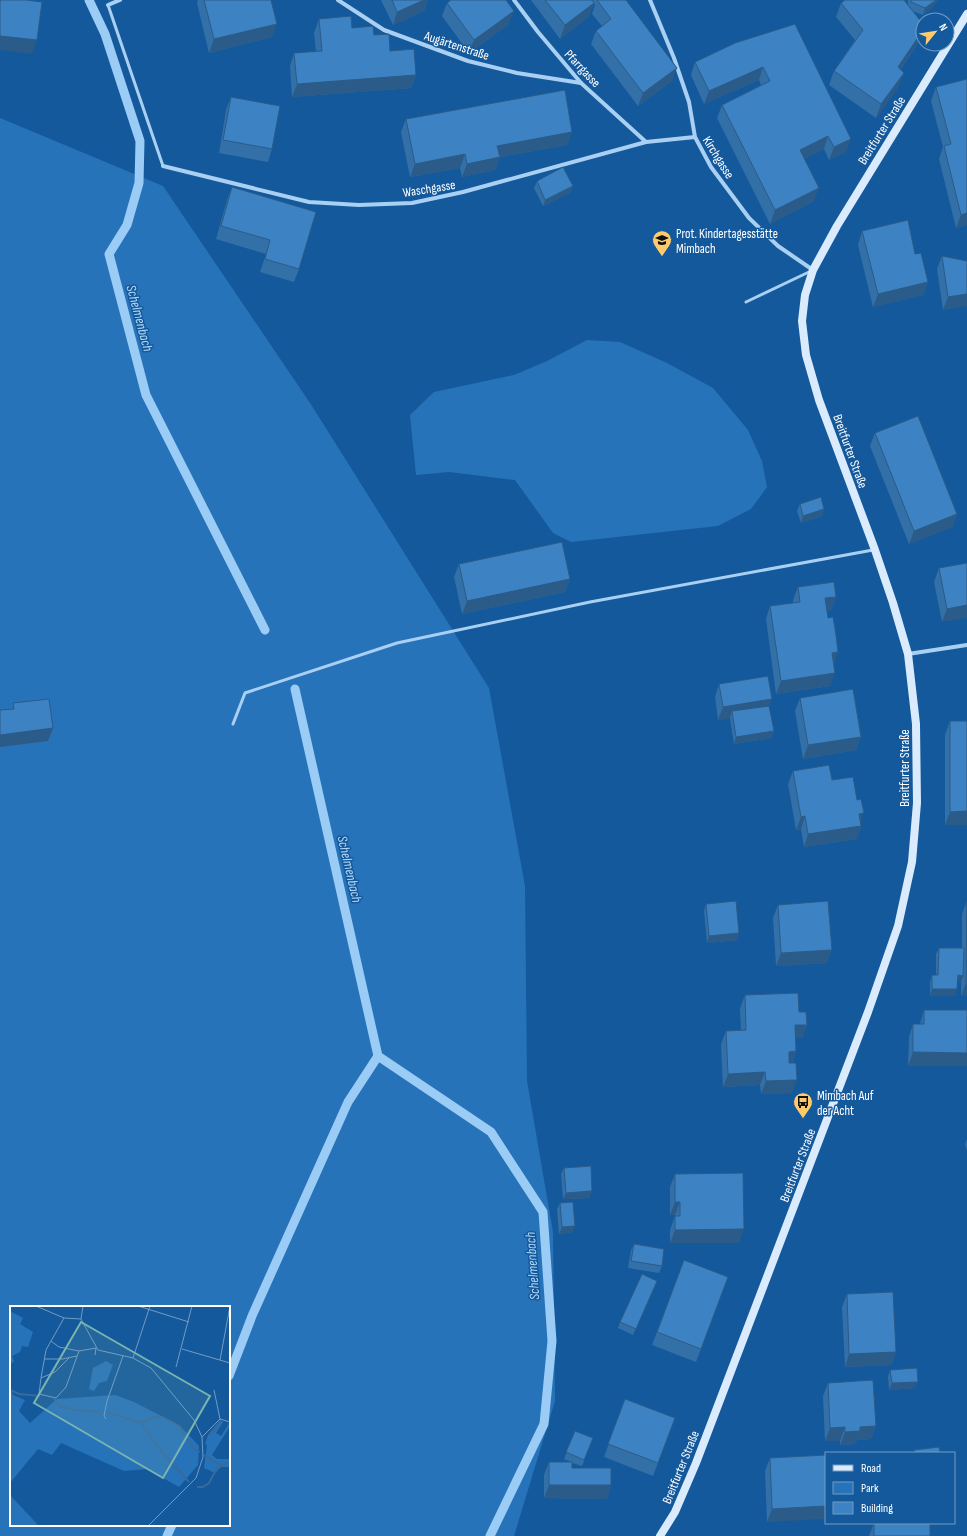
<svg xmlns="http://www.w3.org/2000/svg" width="967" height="1536" font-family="'Sofia Sans Condensed',sans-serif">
<rect width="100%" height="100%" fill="#14599c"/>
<g fill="#2773ba" fill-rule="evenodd">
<path d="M0,118L163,186L312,406L489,688L525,886L527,1081L553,1232L555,1401L514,1536H0ZM11,1307H229V1525H11Z"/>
<polygon points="587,340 620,342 667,363 713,388 748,430 762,461 767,487 751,509 718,526 571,542 553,533 515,480 449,472 416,475 410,415 434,392 514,375 547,361"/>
</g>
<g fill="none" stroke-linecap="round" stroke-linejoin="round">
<g stroke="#9bccf6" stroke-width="9">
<polyline points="89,0 105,34 140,141 139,183 127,225 109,254 146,395 265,630"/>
<polyline points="295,689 378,1056 491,1132 543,1212 552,1341 544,1424 490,1536"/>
<polyline points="229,1376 252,1316 348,1102 378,1056"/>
<polyline points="167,1536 172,1525"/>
</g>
<g stroke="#a9d0f3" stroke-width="3">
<polyline points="108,5 163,166"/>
<polyline points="746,302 811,271"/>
<polyline points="233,724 245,693 397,643 590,602 873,550"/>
</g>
<g stroke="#a9d0f3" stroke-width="4">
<polyline points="338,0 384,30 468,61 517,73 581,83"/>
<polyline points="514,0 538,32 581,83 646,142"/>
<polyline points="650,0 674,58 689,102 695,137 711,167 749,218 778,246 813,270"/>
<polyline points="108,5 120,0"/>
<polyline points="163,166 309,202 359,205 412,203 463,192 646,142 695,137"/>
<polyline points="908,654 967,645"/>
</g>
<polyline stroke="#d9ebfd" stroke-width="8" points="660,1536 675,1512 696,1463 868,1012 898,926 912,862 917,803 916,724 908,654 893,603 875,550 819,400 806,355 802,321 805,295 813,270 837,226 967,14"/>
</g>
<g fill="#3470a8">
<polygon points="198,0 271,0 272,37 209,53 197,3"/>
<polygon points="381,0 428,0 424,11 393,25"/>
<polygon points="531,0 592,0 594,3 589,16 560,39"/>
<polygon points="592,0 626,0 672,81 638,106 591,44 596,31 602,26 592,14 595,5"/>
<polygon points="908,0 937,0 934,6 923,15 912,11 923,24 923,33 920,40 901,69 899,86 876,118 829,85 834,71 855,40 836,17 841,3 908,6"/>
<polygon points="447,3 509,24 469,53 442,16"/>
<polygon points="319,19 352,28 374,35 390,51 416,75 411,88 292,97 290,66 294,53 316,52 314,33"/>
<polygon points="795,24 846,152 829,160 824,149 804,159 814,201 770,224 717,118 722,105 761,85 759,80 704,104 691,75 695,62"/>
<polygon points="967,79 967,225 956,228 939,159 943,147 931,101 936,87"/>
<polygon points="231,97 272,149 268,162 219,153 226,110"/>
<polygon points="406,119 572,132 567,145 500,157 495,170 462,177 460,168 410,177 401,132"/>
<polygon points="537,181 573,186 570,193 543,206 534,188"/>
<polygon points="232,187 299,269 294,282 260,272 266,254 216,239 227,200"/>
<polygon points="862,231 915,254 928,282 923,295 873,307 858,245"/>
<polygon points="942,256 967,261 943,310 937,269"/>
<polygon points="875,433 957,514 952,527 909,544 870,446"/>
<polygon points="800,504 824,509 822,516 801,523 797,511"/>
<polygon points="967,563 942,622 934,582 939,568"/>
<polygon points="459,564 570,579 565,592 462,614 454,577"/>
<polygon points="798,587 836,597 831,610 827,611 834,664 830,686 776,694 766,619 770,606 793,603 793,600"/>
<polygon points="719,684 769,706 774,731 771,738 734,744 730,718 718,720 715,697"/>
<polygon points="800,698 861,737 856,750 803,759 795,711"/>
<polygon points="13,703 53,728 48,741 0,747 0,710 11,709"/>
<polygon points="950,721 967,721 967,825 945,825 945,735"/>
<polygon points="793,771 832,780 861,821 861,826 857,839 804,847 801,829 796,830 788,784"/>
<polygon points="967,901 967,996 961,996 961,982 957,982 955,996 930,996 930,982 932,975 936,975 936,954 939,948 962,948 962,914"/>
<polygon points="706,904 739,933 737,940 707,943 704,911"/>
<polygon points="778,905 827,963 776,966 773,918"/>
<polygon points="745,995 799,1012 807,1025 802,1038 795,1038 796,1051 792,1063 792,1093 761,1094 760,1085 723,1087 721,1044 726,1031 741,1030 740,1008"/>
<polygon points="924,1010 967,1010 967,1066 908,1066 909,1037 913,1024 920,1024"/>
<polygon points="967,1139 967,1151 965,1144"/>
<polygon points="564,1168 590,1198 563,1199 561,1174"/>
<polygon points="675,1174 739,1243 670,1243 670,1230 675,1216 675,1215 670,1215 670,1187"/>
<polygon points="560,1203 573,1232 559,1234 557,1209"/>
<polygon points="634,1244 662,1266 659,1273 628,1268 631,1250"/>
<polygon points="684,1260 728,1277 696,1362 652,1345"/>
<polygon points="657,1281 633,1335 618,1328 620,1322"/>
<polygon points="847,1294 896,1352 891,1365 845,1367 842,1307"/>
<polygon points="890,1370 915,1388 889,1390 888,1377"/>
<polygon points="828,1383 876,1426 871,1439 857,1440 855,1444 840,1445 840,1441 825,1441 823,1396"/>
<polygon points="625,1399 675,1418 653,1476 604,1457"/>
<polygon points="575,1431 593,1438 582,1466 572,1463 572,1468 611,1485 607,1499 544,1498 544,1475 549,1462 571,1462 564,1459"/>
<polygon points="826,1455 767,1522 765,1471 770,1458"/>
<polygon points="874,1523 930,1523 930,1536 869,1536"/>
</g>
<g fill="#2b5b88">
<polygon points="424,0 428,0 424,11 393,25 397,12"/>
<polygon points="937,0 934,6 923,15 925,8"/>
<polygon points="594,3 589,16 560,39 565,25"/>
<polygon points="514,11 509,24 469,53 474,40"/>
<polygon points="277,24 272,37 209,53 214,39"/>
<polygon points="923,30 923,33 920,40 893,80 898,67"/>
<polygon points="0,36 37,40 32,54 0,50"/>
<polygon points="763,67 759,80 704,104 709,91"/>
<polygon points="677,68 672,81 638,106 643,93"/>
<polygon points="904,73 899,86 876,118 881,104"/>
<polygon points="416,75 411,88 292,97 297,84"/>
<polygon points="572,132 567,145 500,157 495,170 462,177 467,164 497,146"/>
<polygon points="828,136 824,149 795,164 800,150"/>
<polygon points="851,139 846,152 829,160 834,147"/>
<polygon points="465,154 460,168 410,177 415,164"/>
<polygon points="573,186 570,193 543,206 545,200"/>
<polygon points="819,188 814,201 770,224 775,210"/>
<polygon points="967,213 967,225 956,228 961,215"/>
<polygon points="928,282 923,295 873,307 878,294"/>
<polygon points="967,294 967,306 943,310 948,297"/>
<polygon points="824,509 822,516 801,523 803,516"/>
<polygon points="957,514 952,527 909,544 914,531"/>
<polygon points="570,579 565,592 462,614 467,601"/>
<polygon points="836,597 831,610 820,612 825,598"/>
<polygon points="967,605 967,618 942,622 947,609"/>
<polygon points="838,652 834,665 832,653"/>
<polygon points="835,673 830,686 776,694 781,681"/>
<polygon points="772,699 767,712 732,711 730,718 718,720 723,707"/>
<polygon points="53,728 48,741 0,747 0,735"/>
<polygon points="774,731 771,738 734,744 736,737"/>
<polygon points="861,737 856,750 803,759 808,745"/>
<polygon points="967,811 967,825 945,825 950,812"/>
<polygon points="864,813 859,826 861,826 857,839 804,847 808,834 859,814"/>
<polygon points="805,816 801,829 796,830 801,817"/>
<polygon points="739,933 737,940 707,943 709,936"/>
<polygon points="832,950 827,963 776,966 781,953"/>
<polygon points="958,975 963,976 961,982 955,982"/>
<polygon points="966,983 967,983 967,996 961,996"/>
<polygon points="932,989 957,989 955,996 930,996"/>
<polygon points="795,1025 807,1025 802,1038 790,1038"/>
<polygon points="796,1051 791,1065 784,1065 789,1052"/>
<polygon points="913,1052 967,1053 967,1066 908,1066"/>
<polygon points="765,1072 760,1085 723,1087 728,1074"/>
<polygon points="797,1080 792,1093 761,1094 766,1081"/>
<polygon points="592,1191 590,1198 563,1199 566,1193"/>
<polygon points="675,1202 680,1202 675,1215 670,1215"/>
<polygon points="575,1226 573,1232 559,1234 562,1227"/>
<polygon points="744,1229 739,1243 670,1243 675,1230"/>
<polygon points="657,1281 655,1288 633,1335 636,1329"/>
<polygon points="896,1352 891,1365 845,1367 849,1354"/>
<polygon points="918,1382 915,1388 889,1390 892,1383"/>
<polygon points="876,1426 871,1439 857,1440 855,1444 840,1445 845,1432 860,1427"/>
<polygon points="845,1427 840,1441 825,1441 830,1428"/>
<polygon points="549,1485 611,1485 607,1499 544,1498"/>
<polygon points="826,1506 826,1519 767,1522 772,1509"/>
</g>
<g fill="#3d82c3" stroke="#2b5b88">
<polygon points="0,0 26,0 42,2 37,40 0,36"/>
<polygon points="204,0 271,0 277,24 214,39"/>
<polygon points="392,0 424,0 397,12"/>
<polygon points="451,0 506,0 514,11 474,40 447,3"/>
<polygon points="545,0 592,0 594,3 565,25"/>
<polygon points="597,0 626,0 677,68 643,93 596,31 611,19"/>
<polygon points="845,0 904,0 923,24 923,30 898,67 904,73 881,104 834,71 863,30 841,3"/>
<polygon points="911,0 936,0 925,8 911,2"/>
<polygon points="351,16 352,28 373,26 374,35 389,34 390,51 414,49 416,75 297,84 294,53 322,51 319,19"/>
<polygon points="795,24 851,139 834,147 828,136 800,150 819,188 775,210 722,105 770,81 763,67 709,91 695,62 735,43"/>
<polygon points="967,79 967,213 961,215 944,146 951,144 936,87"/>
<polygon points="565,90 572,132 497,146 500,157 467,164 465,154 415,164 406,119"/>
<polygon points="231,97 280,106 272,149 223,140"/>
<polygon points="563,167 573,186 545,200 537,181"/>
<polygon points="232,187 316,212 299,269 265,259 270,240 221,226"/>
<polygon points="908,220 915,254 921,253 928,282 878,294 862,231"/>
<polygon points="942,256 967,261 967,294 948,297"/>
<polygon points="918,416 957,514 914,531 875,433"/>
<polygon points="821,497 824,509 803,516 800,504"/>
<polygon points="562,542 570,579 467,601 459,564"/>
<polygon points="967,563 967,605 947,609 939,568"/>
<polygon points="834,582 836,597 825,598 828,618 833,617 836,635 838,652 832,653 835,673 781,681 770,606 800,602 798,587"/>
<polygon points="768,676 772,699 723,707 719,684"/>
<polygon points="853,689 861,737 808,745 800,698"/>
<polygon points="49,699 53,728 0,735 0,710 14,709 13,703"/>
<polygon points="769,706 774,731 736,737 732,711"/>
<polygon points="950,721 967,721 967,811 950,812"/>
<polygon points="829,765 832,780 853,777 857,800 861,799 864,813 859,814 861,826 808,834 805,816 801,817 793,771"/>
<polygon points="736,901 739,933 709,936 706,904"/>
<polygon points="828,901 832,950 781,953 778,905"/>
<polygon points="967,902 967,983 966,983"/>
<polygon points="939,948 964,948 963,976 958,975 957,989 932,989 932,975 938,975"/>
<polygon points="798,993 799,1012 806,1012 807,1025 795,1025 796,1051 789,1052 789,1063 796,1063 797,1080 766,1081 765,1072 728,1074 726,1031 746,1030 745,995"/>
<polygon points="924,1010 967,1010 967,1053 913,1052 913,1024 924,1024"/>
<polygon points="591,1166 592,1191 566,1193 564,1168"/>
<polygon points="743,1173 744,1229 675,1230 675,1216 680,1216 680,1202 675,1202 675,1174"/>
<polygon points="573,1202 575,1226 562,1227 560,1203"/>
<polygon points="634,1244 664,1249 662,1266 631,1261"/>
<polygon points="684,1260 728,1277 701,1349 657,1332"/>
<polygon points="642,1274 657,1281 636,1329 620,1322"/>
<polygon points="893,1292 896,1352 849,1354 847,1294"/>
<polygon points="917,1368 918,1382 892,1383 890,1370"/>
<polygon points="873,1380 876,1426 860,1427 860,1431 845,1432 845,1427 830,1428 828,1383"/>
<polygon points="625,1399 675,1418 658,1463 608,1444"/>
<polygon points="575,1431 593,1438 584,1460 566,1452"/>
<polygon points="939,1447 940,1453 915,1453 914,1450"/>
<polygon points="826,1455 826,1506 772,1509 770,1458"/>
<polygon points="549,1462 572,1462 572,1468 611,1468 611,1485 549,1485"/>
<rect x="874" y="1523" width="56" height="13"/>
</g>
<defs>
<g id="school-pin" transform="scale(1)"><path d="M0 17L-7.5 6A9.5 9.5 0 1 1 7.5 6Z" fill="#ffca6b" stroke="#14599c"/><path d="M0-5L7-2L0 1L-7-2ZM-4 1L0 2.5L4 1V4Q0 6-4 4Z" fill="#111"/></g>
<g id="bus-pin" transform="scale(1)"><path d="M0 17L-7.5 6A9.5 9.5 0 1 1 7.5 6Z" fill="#ffca6b" stroke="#14599c"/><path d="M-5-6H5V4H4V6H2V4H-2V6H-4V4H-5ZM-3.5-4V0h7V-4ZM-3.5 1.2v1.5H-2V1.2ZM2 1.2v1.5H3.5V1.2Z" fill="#111"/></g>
</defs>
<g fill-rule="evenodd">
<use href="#school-pin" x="662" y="240"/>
<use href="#bus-pin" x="803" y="1102"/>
</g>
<g text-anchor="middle" stroke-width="3" stroke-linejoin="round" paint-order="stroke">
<g font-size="13" fill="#fff" stroke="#14599c">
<text transform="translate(457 45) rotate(18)" y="5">Augärtenstraße</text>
<text transform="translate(583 68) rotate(47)" y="5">Pfarrgasse</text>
<text transform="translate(881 130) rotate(-58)" y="5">Breitfurter Straße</text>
<text transform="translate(719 157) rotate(58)" y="5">Kirchgasse</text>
<text transform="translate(429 188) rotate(-9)" y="5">Waschgasse</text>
<text transform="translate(851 451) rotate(70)" y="5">Breitfurter Straße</text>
<text transform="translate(904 768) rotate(-90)" y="5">Breitfurter Straße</text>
<text transform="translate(797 1165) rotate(-69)" y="5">Breitfurter Straße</text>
<text transform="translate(680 1467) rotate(-68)" y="5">Breitfurter Straße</text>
</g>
<g font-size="13" fill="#fff" stroke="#14599c" text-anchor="start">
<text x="676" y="238">Prot. Kindertagesstätte<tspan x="676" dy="15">Mimbach</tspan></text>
<text x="817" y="1100">Mimbach Auf<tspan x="817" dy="15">der Acht</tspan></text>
</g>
<g font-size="14" font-style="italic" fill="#b6dafa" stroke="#14599c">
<text transform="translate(140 318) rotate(75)" y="5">Schelmenbach</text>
<text transform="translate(350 869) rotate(77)" y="5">Schelmenbach</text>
<text transform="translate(532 1266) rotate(-94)" y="5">Schelmenbach</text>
</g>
</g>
<g transform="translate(10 1306)">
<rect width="220" height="220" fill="#14599c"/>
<path d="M0,5L13,12L10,18L23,26L18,41L12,40L10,46L2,50L4,55L0,59ZM96,55L103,59L97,75L89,77L84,85L79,83L83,62ZM0,82L3,89L15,94L9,105L20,117L47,93L105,89L124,96L169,119L189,140L188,159L169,181L137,163L114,165L51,137L42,149L28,143L0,177ZM210,114L213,116L206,127L211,130L220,116V120L202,149L207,153H220V161H211L205,167L194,162L197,139L195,138L198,129ZM0,189L27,218L29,220H0Z" fill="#2773ba"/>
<path fill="none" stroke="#386a9a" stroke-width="2" d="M0,84L9,88L30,90M44,93L50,100L64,104L90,106M96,106L131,117L143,111H152L170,121L183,142L190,146M132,118L147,140L179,176M200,130L211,115M194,149L212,160L220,156M187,181H193L199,177L207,162L211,160"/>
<path fill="none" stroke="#729bc4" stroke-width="1" d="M26,0L54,12L71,13M73,0L71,13L88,44L123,52L141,62L184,114L192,131L193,151L186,172L138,220M128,0L179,16M41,35L49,41L69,45L86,42L85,49M172,43L220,57M59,52L45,66L31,72L29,88L46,92L56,81L69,45M123,52L140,0M34,53H52L67,50M210,54L220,0M166,61L182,0M31,72L36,44L54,12M204,84L210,113M96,113L94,110L97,95L113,50M192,131L210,113L220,116"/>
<path fill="#7bb4af" fill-opacity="0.15" stroke="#7bb4af" stroke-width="2" d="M71,16L200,90L153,172L24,97Z"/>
<rect width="220" height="220" fill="none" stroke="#fff" stroke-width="2"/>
</g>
<rect x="825" y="1452" width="130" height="72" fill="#14599c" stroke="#729bc4"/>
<rect x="833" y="1465" width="20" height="6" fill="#d9ebfd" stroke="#729bc4"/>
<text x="861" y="1472" font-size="12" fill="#ffffff">Road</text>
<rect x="833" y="1482" width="20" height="12" fill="#2773ba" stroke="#729bc4"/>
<text x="861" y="1492" font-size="12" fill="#ffffff">Park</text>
<rect x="833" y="1502" width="20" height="12" fill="#3d82c3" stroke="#729bc4"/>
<text x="861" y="1512" font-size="12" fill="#ffffff">Building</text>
<g transform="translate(935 32) rotate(60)"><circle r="19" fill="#14599c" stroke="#729bc4"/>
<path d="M0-3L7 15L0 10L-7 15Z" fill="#ffca6b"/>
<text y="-6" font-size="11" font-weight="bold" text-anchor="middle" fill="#ffffff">N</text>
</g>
</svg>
